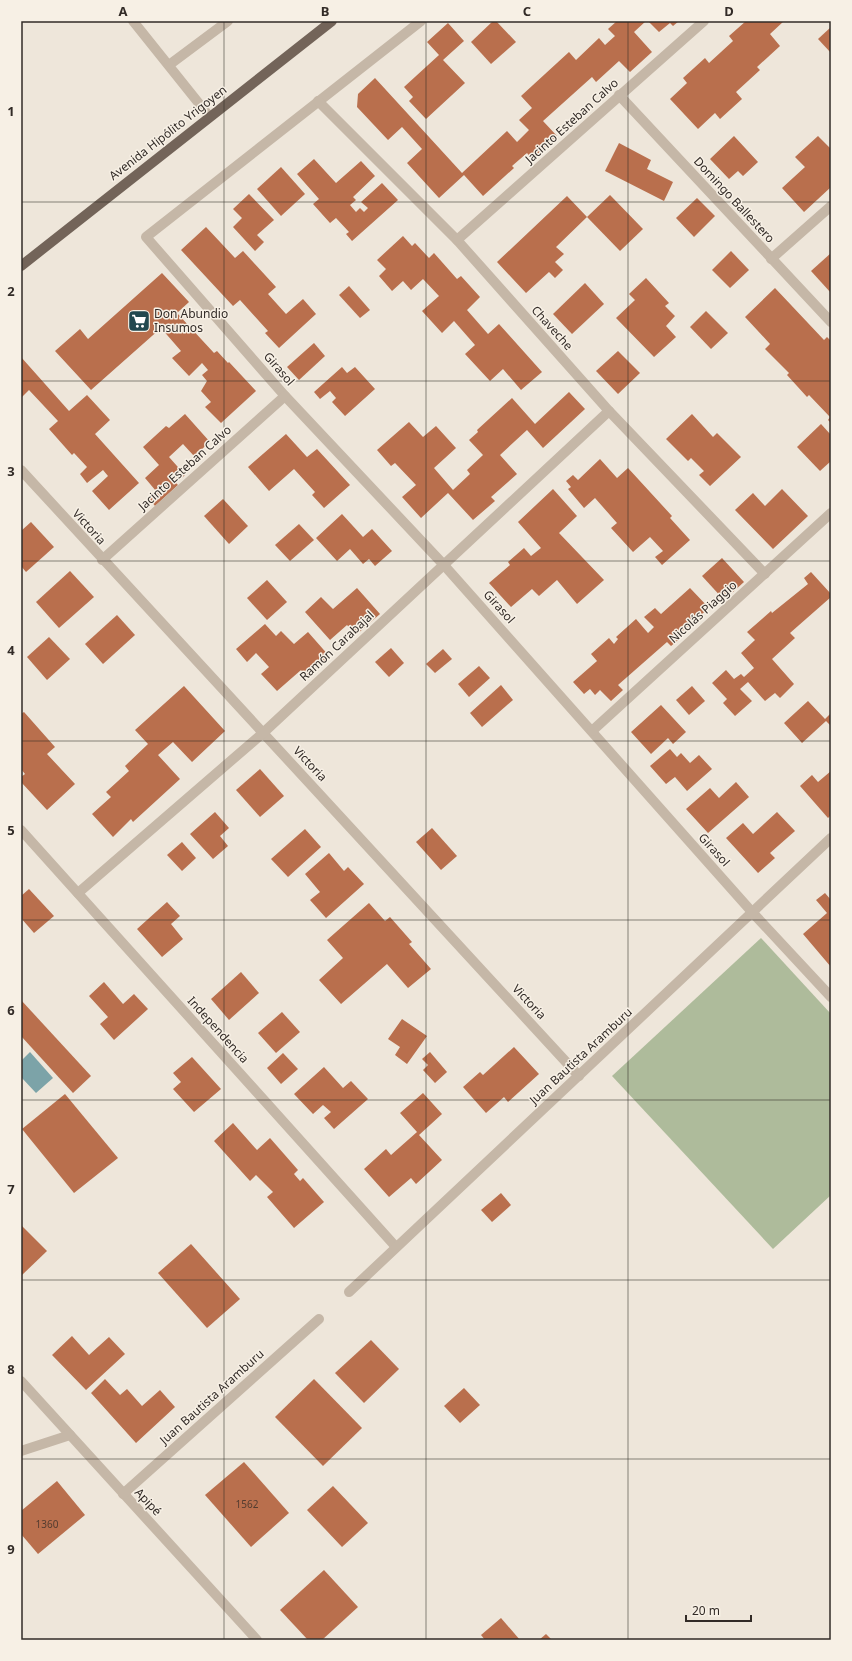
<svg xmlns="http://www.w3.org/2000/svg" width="852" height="1661" font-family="'Noto Sans',sans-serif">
<rect width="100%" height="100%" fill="#eee6da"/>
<polygon fill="#aebb9b" points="761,938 831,1014 831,1195 773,1249 612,1076"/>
<polygon fill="#7ca3a8" points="30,1052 53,1078 36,1093 21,1077 21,1061"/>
<g fill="#b96f4d">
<polygon points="493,21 496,21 516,42 491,64 471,42"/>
<polygon points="617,21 646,21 634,32 652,52 630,72 619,61 596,82 592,77 543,121 557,136 532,159 527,153 512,166 514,168 483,196 464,175 439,198 407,163 422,149 402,127 388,140 357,107 358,94 375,78 462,173 507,131 517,142 529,130 519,120 532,108 521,96 569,52 576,60 599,38 605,45 615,36 608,29"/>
<polygon points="648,21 679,21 673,26 670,23 659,32"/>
<polygon points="746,21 784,21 770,34 780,46 757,67 760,70 736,92 742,99 720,119 715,113 698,129 670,99 687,83 683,78 705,58 709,63 733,41 729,36"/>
<polygon points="448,23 464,41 443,60 465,83 426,119 409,101 413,97 404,87 439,55 427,42"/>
<polygon points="831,27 831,53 818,39"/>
<polygon points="734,136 758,162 743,176 738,171 729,179 710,159"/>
<polygon points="818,136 830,148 831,147 831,187 804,212 782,188 805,167 795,157"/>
<polygon points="619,143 651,160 647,169 673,182 664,201 605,171"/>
<polygon points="314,159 336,183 361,161 375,176 353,197 356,200 350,205 356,212 360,208 364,212 368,208 361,202 382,183 398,200 352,241 346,234 349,232 336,218 330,223 313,204 319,199 297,174"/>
<polygon points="281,167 305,194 281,216 257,189"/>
<polygon points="249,194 274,220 257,235 264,242 255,251 233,227 242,218 233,209"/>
<polygon points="610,195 643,229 620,251 587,217"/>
<polygon points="567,196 587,217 556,247 564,254 555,262 563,270 555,278 549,272 526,293 497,262"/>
<polygon points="697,198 715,216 694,237 676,218"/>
<polygon points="206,227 235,258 243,251 276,287 268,294 286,314 303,299 316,314 279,348 265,333 268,331 240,300 233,306 181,250"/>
<polygon points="403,236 412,246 415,243 429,258 434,253 457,279 461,276 480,297 467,310 488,334 499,324 542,372 521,390 503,369 490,381 465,354 475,345 454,321 442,333 422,311 439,296 423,279 411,290 403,281 392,291 379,276 386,269 377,260"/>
<polygon points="731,251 749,270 730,288 712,270"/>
<polygon points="831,253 831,293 811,271"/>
<polygon points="162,273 189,302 177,313 214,353 217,351 228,363 229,362 256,391 221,423 205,407 211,402 201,391 207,381 202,375 208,370 202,363 189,376 172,358 181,351 161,328 91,390 55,351 80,329 88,339"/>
<polygon points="646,278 669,303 665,306 675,316 666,326 676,337 654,357 616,318 635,300 629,294"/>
<polygon points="585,283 604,304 572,334 553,314"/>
<polygon points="349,286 370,310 360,318 339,295"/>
<polygon points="775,288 824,340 827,337 831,341 831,423 828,420 830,417 809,395 807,397 787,375 789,373 765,349 770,344 745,317"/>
<polygon points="706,311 728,333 711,349 690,327"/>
<polygon points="314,343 325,356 299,380 287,367"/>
<polygon points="618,351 640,373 618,394 596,371"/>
<polygon points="21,357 69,411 87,395 110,420 95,434 139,483 109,510 92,491 108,476 103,470 87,483 80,474 87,467 74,453 72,455 49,429 58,421 29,390 21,398"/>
<polygon points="342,367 347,373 355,367 375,389 345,416 332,402 336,398 330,391 320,399 314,392"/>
<polygon points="569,392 585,409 543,448 527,430 500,455 517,474 491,497 495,501 473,520 448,493 421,518 402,497 416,485 395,463 391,466 377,450 409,422 423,437 436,426 456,448 434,468 453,490 470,474 467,470 483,455 469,440 478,432 477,430 512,398 535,424"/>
<polygon points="185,414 210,442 194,456 183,444 169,457 185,475 176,483 178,485 155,506 149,498 156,491 145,478 159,465 143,447 166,426 169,428"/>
<polygon points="692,414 713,437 717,433 741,457 710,486 699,475 704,471 691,458 688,461 666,439"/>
<polygon points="821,424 831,435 831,461 820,471 797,447"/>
<polygon points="286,434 307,457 317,449 350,485 324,508 312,495 315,492 294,469 269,491 248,467"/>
<polygon points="600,459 617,478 628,468 672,516 670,518 690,540 662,565 655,557 663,551 650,537 633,552 611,528 617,523 595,498 584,508 568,489 571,487 566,481 573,475 578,480"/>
<polygon points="553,489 577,516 559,533 604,580 577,604 557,580 539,596 532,589 511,607 489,583 510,565 508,562 524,548 531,556 541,548 518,522"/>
<polygon points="782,489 808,516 773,549 735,510 753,493 765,506"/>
<polygon points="223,499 248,526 229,544 204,516"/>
<polygon points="342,514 363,537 372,529 392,551 375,566 369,559 363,564 350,549 337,561 316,538"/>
<polygon points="31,522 54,547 26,572 21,566 21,531"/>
<polygon points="299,524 314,540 290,561 275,545"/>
<polygon points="722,558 744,582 724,600 702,576"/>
<polygon points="70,571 94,597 59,628 36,602"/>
<polygon points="811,572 831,594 831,597 790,633 795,638 772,659 794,684 780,698 775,693 765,701 748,682 740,689 752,701 735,716 723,703 727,699 712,683 726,670 734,679 741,674 744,677 754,668 741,653 755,640 747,632 771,611 772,613 808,584 804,578"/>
<polygon points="267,580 287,602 267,620 247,598"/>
<polygon points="357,588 380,614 356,635 347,625 330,640 305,612 321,597 333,609"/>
<polygon points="690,588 709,608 679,634 682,637 671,646 667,642 618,685 623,690 611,701 600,690 595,695 590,689 584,694 573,682 597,661 591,654 609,638 614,644 618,639 616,637 636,619 648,633 654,627 644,617 655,608 661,614"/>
<polygon points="117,615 135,635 103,664 85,644"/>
<polygon points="265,624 276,636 281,631 294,644 308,632 330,657 307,677 301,670 277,691 261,674 269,667 256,653 247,662 236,649"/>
<polygon points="49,637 70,659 47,680 27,657"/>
<polygon points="391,648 404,663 389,677 375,662"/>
<polygon points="443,649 452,659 435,673 426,664"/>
<polygon points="479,666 490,678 469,697 458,684"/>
<polygon points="501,685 513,700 482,727 470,713"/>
<polygon points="184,686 225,731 192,762 173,742 158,755 180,779 133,822 131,819 113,837 92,814 111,797 106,792 129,771 125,766 148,744 135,730"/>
<polygon points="692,686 705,701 689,715 676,700"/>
<polygon points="808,701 825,719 831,713 831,726 826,721 802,743 784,723"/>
<polygon points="661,705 686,732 673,744 668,738 651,754 631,732"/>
<polygon points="24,712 55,747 47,754 75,784 47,810 21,782 21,777 25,774 21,769 21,714"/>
<polygon points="670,749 677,757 681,753 690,763 699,755 712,769 687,791 675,777 666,784 650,766"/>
<polygon points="260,769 284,796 260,817 236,790"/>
<polygon points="831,771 831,815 828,818 800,786 812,775 818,782"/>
<polygon points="736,782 749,797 708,833 686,809 710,788 719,798"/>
<polygon points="215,812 229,828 220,836 228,846 213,859 190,834"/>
<polygon points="777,812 795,831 770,853 775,858 758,873 726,838 743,823 753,834"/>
<polygon points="432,828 457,856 441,870 416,842"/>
<polygon points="305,829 321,847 288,877 271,859"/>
<polygon points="182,842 196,858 182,871 167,855"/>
<polygon points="329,853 344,871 348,867 364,884 326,918 310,900 320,892 305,874"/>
<polygon points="29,889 54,916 34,933 21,918 21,896"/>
<polygon points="825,893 831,900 831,967 803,934 827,913 816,900"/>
<polygon points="167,902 180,916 171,924 183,939 162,957 137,929"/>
<polygon points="369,903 385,921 390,917 412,942 409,944 431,969 408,988 387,964 341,1004 319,980 343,958 327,940"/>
<polygon points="241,972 259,993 229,1020 211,999"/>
<polygon points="104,982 123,1004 134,994 148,1009 114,1040 100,1024 108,1017 89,996"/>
<polygon points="21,1000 91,1076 73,1093 21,1036"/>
<polygon points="282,1012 300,1032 276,1053 258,1033"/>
<polygon points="402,1019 427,1036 407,1064 395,1055 400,1047 388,1039"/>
<polygon points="514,1047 539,1074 508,1102 504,1097 486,1113 463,1087 480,1072 483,1075"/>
<polygon points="430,1052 447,1072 435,1083 423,1070 428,1065 422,1059"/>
<polygon points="283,1053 298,1069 281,1084 267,1068"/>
<polygon points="192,1057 221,1089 194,1112 173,1089 181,1082 173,1073"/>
<polygon points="324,1067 343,1088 351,1081 368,1099 334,1129 324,1118 331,1112 323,1105 313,1114 294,1094"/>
<polygon points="423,1093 442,1114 419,1135 442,1160 416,1184 411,1178 389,1197 364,1169 386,1149 391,1155 417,1132 400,1113"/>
<polygon points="65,1094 118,1158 74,1193 22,1129"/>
<polygon points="233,1123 257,1150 270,1138 298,1170 294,1174 300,1181 303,1178 324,1202 294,1228 267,1197 273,1192 256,1175 250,1181 214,1141"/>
<polygon points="501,1193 511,1205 492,1222 481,1210"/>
<polygon points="21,1225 47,1251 21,1276"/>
<polygon points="191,1244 240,1299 207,1328 158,1273"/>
<polygon points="72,1336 89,1355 109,1337 125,1354 86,1390 52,1355"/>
<polygon points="371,1340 399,1369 364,1403 335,1373"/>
<polygon points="105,1379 120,1395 127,1389 142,1406 160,1390 175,1407 136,1443 91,1393"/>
<polygon points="314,1379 362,1428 323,1466 275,1417"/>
<polygon points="464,1388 480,1405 460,1423 444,1406"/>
<polygon points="244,1462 289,1513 251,1547 205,1495"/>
<polygon points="57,1481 85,1515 38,1554 21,1534 21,1511"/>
<polygon points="333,1486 368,1523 342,1547 307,1510"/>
<polygon points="324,1570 358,1607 322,1640 308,1640 280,1610"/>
<polygon points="501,1618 520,1640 485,1640 481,1635"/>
<polygon points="546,1634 552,1640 539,1640"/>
</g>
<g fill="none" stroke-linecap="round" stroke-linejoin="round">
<g stroke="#c5b7a7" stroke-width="10">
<polyline points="133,21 209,116"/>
<polyline points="421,21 146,237 285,396 443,564 752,912 831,997"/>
<polyline points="169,65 228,21"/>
<polyline points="619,95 831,322"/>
<polyline points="318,101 457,240 609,411 765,574"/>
<polyline points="457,240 704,21"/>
<polyline points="771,259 831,206"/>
<polyline points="21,470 579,1076"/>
<polyline points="102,560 285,396"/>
<polyline points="592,731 831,513"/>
<polyline points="21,830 396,1247"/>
<polyline points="78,893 263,733 609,411"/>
<polyline points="349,1292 831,838"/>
<polyline points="21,1381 257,1640"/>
<polyline points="21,1451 70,1435"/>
<polyline points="123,1494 319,1319"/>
</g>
<polyline stroke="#736459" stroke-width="10" points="21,266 332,21"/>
</g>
<path fill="none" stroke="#322b27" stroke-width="1" stroke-opacity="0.55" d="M224,21V1640M426,21V1640M628,21V1640M21,202H831M21,381H831M21,561H831M21,741H831M21,920H831M21,1100H831M21,1280H831M21,1459H831"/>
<defs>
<g id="supermarket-square" transform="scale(1.15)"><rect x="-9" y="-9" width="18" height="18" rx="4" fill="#21484f" stroke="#f7f0e5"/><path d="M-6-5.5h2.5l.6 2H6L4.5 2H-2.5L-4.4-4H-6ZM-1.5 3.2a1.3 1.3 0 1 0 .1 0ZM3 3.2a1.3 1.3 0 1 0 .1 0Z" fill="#fff"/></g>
</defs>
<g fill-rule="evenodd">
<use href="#supermarket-square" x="139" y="321"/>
</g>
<g text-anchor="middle" stroke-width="3" stroke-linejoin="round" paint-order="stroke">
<g font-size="10" fill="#543c30">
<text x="247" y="1508">1562</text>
<text x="47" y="1528">1360</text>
</g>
<g font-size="12" fill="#322b27" stroke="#f7f0e5">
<text transform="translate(572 121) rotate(-42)" y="4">Jacinto Esteban Calvo</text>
<text transform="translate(168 133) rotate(-38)" y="4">Avenida Hipólito Yrigoyen</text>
<text transform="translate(734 200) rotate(47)" y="4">Domingo Ballestero</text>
<text transform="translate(552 328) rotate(48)" y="4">Chaveche</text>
<text transform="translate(279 369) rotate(49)" y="4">Girasol</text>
<text transform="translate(185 468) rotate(-42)" y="4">Jacinto Esteban Calvo</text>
<text transform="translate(89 527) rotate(48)" y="4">Victoria</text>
<text transform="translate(499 607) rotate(48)" y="4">Girasol</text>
<text transform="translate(703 612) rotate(-42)" y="4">Nicolás Piaggio</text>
<text transform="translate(337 646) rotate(-43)" y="4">Ramón Carabajal</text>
<text transform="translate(310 764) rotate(47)" y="4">Victoria</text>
<text transform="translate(714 850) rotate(48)" y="4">Girasol</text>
<text transform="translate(529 1002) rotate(47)" y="4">Victoria</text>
<text transform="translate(218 1030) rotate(48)" y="4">Independencia</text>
<text transform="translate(581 1056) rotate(-43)" y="4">Juan Bautista Aramburu</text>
<text transform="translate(212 1397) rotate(-42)" y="4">Juan Bautista Aramburu</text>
<text transform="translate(148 1502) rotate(47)" y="4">Apipé</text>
</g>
<g font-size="12" fill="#322b27" stroke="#f7f0e5" text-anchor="start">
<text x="154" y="318">Don Abundio<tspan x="154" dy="14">Insumos</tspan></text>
</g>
</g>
<rect width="852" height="1661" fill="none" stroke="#f7f0e5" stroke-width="44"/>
<path d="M686 1615v6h65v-6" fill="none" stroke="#322b27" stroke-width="2"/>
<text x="692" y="1615" font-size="12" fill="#322b27" stroke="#f7f0e5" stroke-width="3" paint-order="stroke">20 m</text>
<rect x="22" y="22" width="808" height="1617" fill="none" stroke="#322b27" stroke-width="1.5"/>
<g font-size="13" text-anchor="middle" font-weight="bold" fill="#322b27">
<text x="123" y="16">A</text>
<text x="325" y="16">B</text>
<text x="527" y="16">C</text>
<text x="729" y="16">D</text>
<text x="11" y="116">1</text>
<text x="11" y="296">2</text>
<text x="11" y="476">3</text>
<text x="11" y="655">4</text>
<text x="11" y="835">5</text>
<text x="11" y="1015">6</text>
<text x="11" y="1194">7</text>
<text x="11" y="1374">8</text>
<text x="11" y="1554">9</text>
</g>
</svg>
